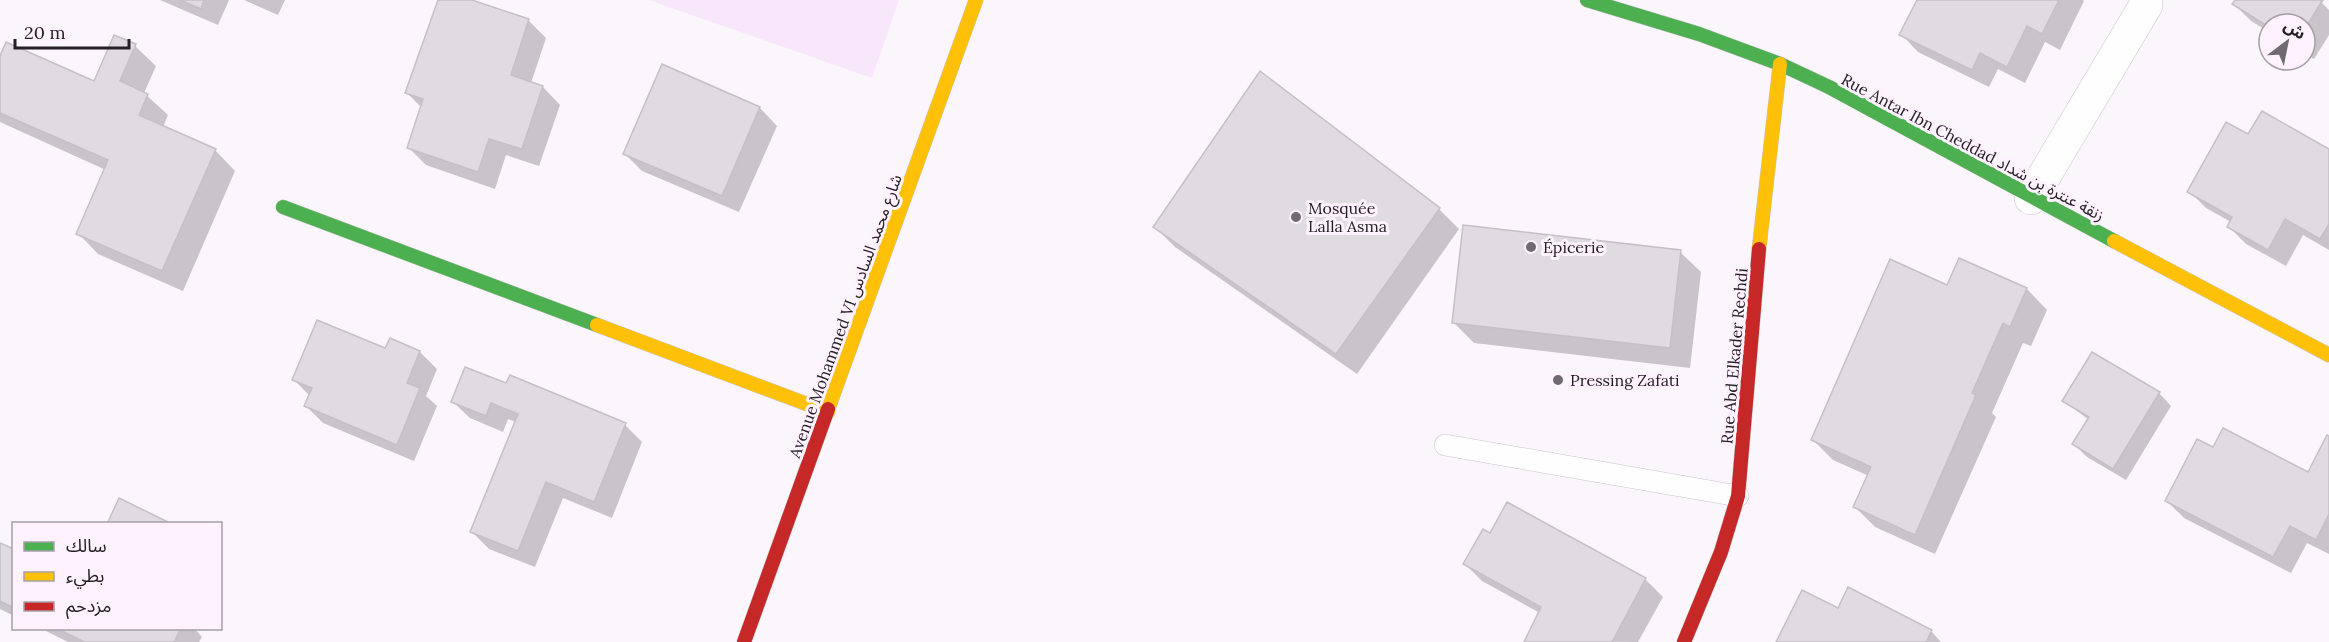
<svg xmlns="http://www.w3.org/2000/svg" width="2329" height="642" font-family="Lora,'Noto Sans Arabic',serif">
<rect width="100%" height="100%" fill="#fbf5fc"/>
<polygon fill="#f8e7fa" points="649,0 899,0 872,78"/>
<g fill="#0003">
<polygon points="160,0 229,0 218,25"/>
<polygon points="244,0 285,0 278,15"/>
<polygon points="439,0 467,0 529,21 546,38 531,83 543,87 560,105 539,166 506,155 495,189 426,165 409,148 422,108 407,93"/>
<polygon points="1918,0 2083,0 2084,1 2060,50 2045,42 2025,83 1998,69 1989,87 1918,52 1901,34"/>
<polygon points="2237,0 2324,0 2322,3 2329,10 2329,35 2314,59 2305,54 2305,24 2269,24 2269,32 2251,21 2234,4"/>
<polygon points="115,37 135,46 156,66 144,93 168,115 163,127 215,150 235,171 183,291 98,254 78,233 106,170 0,122 0,60 95,83"/>
<polygon points="663,66 760,108 777,126 739,212 642,171 625,154"/>
<polygon points="2249,137 2329,151 2329,250 2303,235 2286,266 2246,244 2229,227 2231,222 2206,208 2189,191"/>
<polygon points="1439,209 1459,229 1357,374 1175,247 1155,227"/>
<polygon points="1680,252 1701,272 1690,368 1474,343 1453,322"/>
<polygon points="1960,260 2027,289 2047,310 2031,346 2023,343 1992,413 1996,417 1935,554 1875,527 1855,507 1869,476 1833,460 1812,439 1948,287"/>
<polygon points="386,350 420,352 437,369 426,396 437,406 414,461 323,423 306,406 310,396 294,380"/>
<polygon points="507,385 625,425 642,442 612,518 563,498 535,567 489,549 471,531 516,422 508,419 503,432 470,418 452,401"/>
<polygon points="2159,393 2171,406 2126,480 2087,457 2074,444 2089,420 2064,401"/>
<polygon points="2329,438 2329,554 2307,543 2291,573 2184,518 2167,501 2309,474"/>
<polygon points="1508,504 1646,580 1663,597 1638,642 1524,641 1540,613 1482,581 1465,564 1491,535"/>
<polygon points="0,545 14,551 14,616 0,609"/>
<polygon points="1838,610 1931,631 1941,642 1778,642"/>
<polygon points="40,628 194,628 202,637 199,642 68,642"/>
</g>
<g fill="#e0dbe0" stroke="#c5c0c5" stroke-width="1.5">
<polygon points="180,0 204,0 201,9"/>
<polygon points="438,0 472,0 529,19 511,75 543,86 522,149 489,139 478,172 407,148 423,99 405,93"/>
<polygon points="1917,0 2059,0 2042,34 2027,26 2007,67 1980,53 1972,70 1899,35"/>
<polygon points="2235,0 2320,0 2322,1 2305,29 2305,24 2269,24 2269,27 2232,4"/>
<polygon points="114,35 136,44 120,81 148,94 139,115 216,149 162,271 76,234 108,160 0,113 0,56 6,42 94,81"/>
<polygon points="662,64 760,107 722,196 623,154"/>
<polygon points="1260,71 1440,208 1336,354 1153,227"/>
<polygon points="2262,111 2329,149 2329,224 2320,239 2285,219 2268,250 2227,227 2232,217 2187,192 2226,122 2248,134"/>
<polygon points="1463,225 1681,250 1670,348 1452,323"/>
<polygon points="1959,258 2027,288 2010,327 2003,323 1972,393 1976,395 1915,535 1853,507 1871,467 1811,440 1890,259 1947,285"/>
<polygon points="317,320 385,348 390,338 420,351 407,383 420,388 397,445 304,406 312,388 292,380"/>
<polygon points="2092,352 2160,392 2113,469 2072,444 2089,417 2062,401"/>
<polygon points="465,367 506,383 510,375 626,423 594,502 546,482 518,551 470,532 518,414 491,403 486,416 451,402"/>
<polygon points="2223,428 2308,472 2327,435 2329,436 2329,514 2316,540 2290,526 2273,557 2165,501 2197,439 2213,447"/>
<polygon points="119,498 172,524 107,524"/>
<polygon points="1507,502 1646,578 1612,642 1524,642 1541,607 1463,564 1483,529 1490,533"/>
<polygon points="0,543 14,549 14,608 0,601"/>
<polygon points="1848,587 1932,630 1926,642 1776,642 1802,590 1838,608"/>
<polygon points="56,628 181,628 174,642 84,642"/>
</g>
<g fill="none" stroke-linecap="round" stroke-linejoin="round">
<g stroke="#cac5ca" stroke-width="22">
<polyline id="lane" points="1445,445 1738,496"/>
</g>
<g stroke="#cac5ca" stroke-width="34">
<polyline id="street" points="2031,198 2146,5"/>
</g>
<g stroke="#cac5ca" stroke-width="15">
<g id="fast">
<polyline points="1587,0 1699,34 1780,64 1829,87 2114,241"/>
<polyline points="283,207 597,325"/>
</g>
</g>
<g stroke="#cac5ca" stroke-width="15">
<g id="slow">
<polyline points="2114,241 2329,355"/>
<polyline points="1759,249 1780,64"/>
<polyline points="597,325 828,412"/>
<polyline points="828,409 976,0"/>
</g>
</g>
<g stroke="#cac5ca" stroke-width="15">
<g id="jam">
<polyline points="744,642 828,409"/>
<polyline points="1684,642 1721,552 1738,496 1759,249"/>
</g>
</g>
<use href="#lane" stroke="#fefeff" stroke-width="21"/>
<use href="#street" stroke="#fefeff" stroke-width="33"/>
<use href="#fast" stroke="#4caf50" stroke-width="14"/>
<use href="#slow" stroke="#ffc107" stroke-width="14"/>
<use href="#jam" stroke="#c62828" stroke-width="14"/>
</g>
<g fill="#6f6b70" stroke="#fef2ff" stroke-width="2">
<circle cx="1296" cy="217" r="6"/>
<circle cx="1531" cy="247" r="6"/>
<circle cx="1558" cy="380" r="6"/>
</g>
<g text-anchor="middle" stroke-width="6" stroke-linejoin="round" paint-order="stroke">
<g font-size="16" fill="#242024" stroke="#fef2ff">
<text transform="translate(1973 147) rotate(28)" y="6">Rue Antar Ibn Cheddad زنقة عنترة بن شداد</text>
<text transform="translate(845 316) rotate(-70)" y="6">Avenue Mohammed VI شارع محمد السادس</text>
<text transform="translate(1734 356) rotate(-85)" y="6">Rue Abd Elkader Rechdi</text>
</g>
<g font-size="16" fill="#242024" stroke="#fef2ff" text-anchor="start">
<text x="1308" y="214">Mosquée<tspan x="1308" dy="18">Lalla Asma</tspan></text>
<text x="1543" y="253">Épicerie</text>
<text x="1570" y="386">Pressing Zafati</text>
</g>
</g>
<rect x="12" y="522" width="210" height="108" fill="#fef2ff" stroke="#a79ea7" stroke-width="1.5"/>
<rect x="24" y="542" width="30" height="9" fill="#4caf50" stroke="#a79ea7" stroke-width="1.5"/>
<text x="66" y="552" font-size="18" fill="#242024">سالك</text>
<rect x="24" y="572" width="30" height="9" fill="#ffc107" stroke="#a79ea7" stroke-width="1.5"/>
<text x="66" y="582" font-size="18" fill="#242024">بطيء</text>
<rect x="24" y="602" width="30" height="9" fill="#c62828" stroke="#a79ea7" stroke-width="1.5"/>
<text x="66" y="612" font-size="18" fill="#242024">مزدحم</text>
<g transform="translate(2287 42) rotate(32)"><circle r="28" fill="#fef2ff" stroke="#a79ea7" stroke-width="1.5"/>
<path d="M0-4.5L10 22L0 15L-10 22Z" fill="#6f6b70"/>
<text y="-9" font-size="16" font-weight="bold" text-anchor="middle" fill="#242024">ش</text>
</g>
<path d="M15 39v9h114v-9" fill="none" stroke="#242024" stroke-width="3"/>
<text x="24" y="39" font-size="18" fill="#242024" stroke="#fef2ff" stroke-width="4.5" paint-order="stroke">20 m</text>
</svg>
